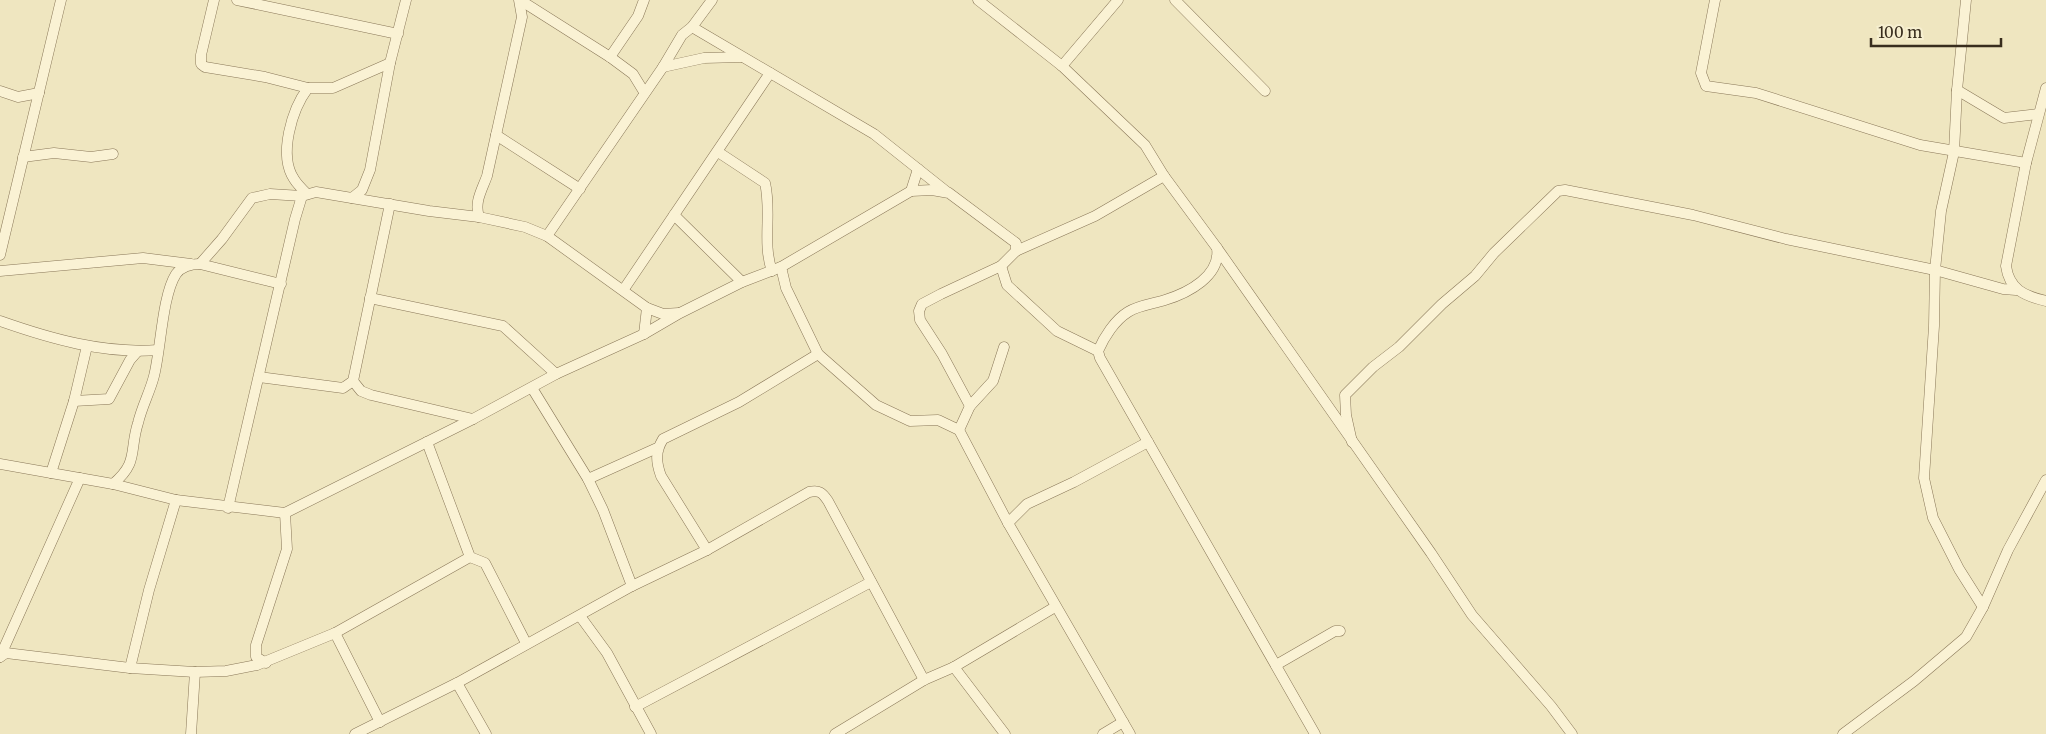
<svg xmlns="http://www.w3.org/2000/svg" width="2046" height="734" font-family="Merriweather,serif">
<rect width="100%" height="100%" fill="#efe6c0"/>
<g fill="none" stroke-linecap="round" stroke-linejoin="round">
<g stroke="#897758" stroke-width="11">
<g id="minor">
<polyline points="214,0 201,55 201,64 205,67 265,77 308,88"/>
<polyline points="237,0 398,34"/>
<polyline points="520,0 610,57 633,74 644,92"/>
<path d="M978,0L1062,66L1145,145L1164,176L1217,248C1221,276 1188,293 1165,300C1153,304 1139,305 1128,312C1115,320 1104,337 1098,351L1100,358L1315,734"/>
<polyline points="1175,0 1265,91"/>
<polyline points="1715,0 1701,73 1706,86 1756,93 1920,145 2026,163"/>
<polyline points="1966,0 1957,90 1954,152 1941,211 1935,270 1934,326 1924,478 1933,518 1959,569 1983,607"/>
<polyline points="692,27 874,134 947,192"/>
<polyline points="610,57 638,16 644,0"/>
<polyline points="1062,66 1118,0"/>
<polyline points="663,67 704,58 741,57"/>
<path d="M2046,88L2026,163L2006,266C2009,289 2024,296 2046,301"/>
<polyline points="1957,90 2004,118 2038,114"/>
<polyline points="0,91 18,97 39,93"/>
<polyline points="496,135 580,189"/>
<path d="M718,152L765,183C772,212 762,243 772,271"/>
<polyline points="23,157 54,153 91,157 113,154"/>
<polyline points="911,191 918,169"/>
<path d="M307,194C302,189 297,184 294,179C278,155 292,109 308,88H333L390,63"/>
<polyline points="352,198 362,190 370,170 390,63 406,0"/>
<polyline points="674,215 742,282"/>
<path d="M479,217C474,202 482,190 487,176L522,17L519,0"/>
<polyline points="547,236 663,67 682,35 692,27 712,0"/>
<polyline points="1217,248 1431,553 1472,615 1551,706 1572,734"/>
<polyline points="1016,251 1095,216 1164,176"/>
<polyline points="0,255 61,0"/>
<polyline points="200,264 222,239 252,198 270,194 302,196"/>
<polyline points="1001,266 1007,285 1057,331 1098,351"/>
<polyline points="781,267 786,288 818,354 876,405 910,421 938,420 959,430 1008,523 1130,734"/>
<polyline points="0,271 143,258 191,264"/>
<polyline points="624,289 770,73"/>
<polyline points="370,298 503,326 556,374"/>
<path d="M0,321C51,339 104,354 158,350"/>
<polyline points="644,334 647,308"/>
<polyline points="259,377 343,388 353,381 390,204"/>
<polyline points="353,381 361,391 371,395 473,419"/>
<polyline points="532,388 588,479 603,510 632,586"/>
<polyline points="74,401 109,399 130,360 137,352"/>
<polyline points="959,430 970,406 993,381 1004,347"/>
<polyline points="427,442 470,557"/>
<polyline points="1352,442 1346,415 1345,395 1373,367 1399,347 1442,304 1475,276 1494,253 1558,191 1565,190 1693,215 1786,239 1935,270 2003,289 2016,290"/>
<polyline points="0,464 113,484 176,500 285,513 473,419 556,374 644,334 680,313 742,282 781,267 911,191 932,190 949,193 1016,243 1016,251 1001,266 941,294 922,304 919,311 920,320 942,354 970,406"/>
<polyline points="51,473 74,401 87,346"/>
<polyline points="588,479 657,448"/>
<path d="M113,484C139,462 129,451 138,423C142,406 150,392 154,376C161,349 162,296 176,274C182,266 190,264 200,264L281,284"/>
<polyline points="228,508 295,219 302,196 316,192 429,211 479,217 525,227 547,236 647,308 663,314 679,313"/>
<polyline points="1008,523 1027,504 1074,482 1148,442"/>
<path d="M707,550L661,476C656,462 655,452 663,439L739,402L818,354"/>
<polyline points="580,616 607,653 651,734"/>
<polyline points="335,633 380,722"/>
<polyline points="0,657 6,653 130,668 195,672 226,671 257,665 335,633 470,557 485,563 526,643"/>
<polyline points="0,657 80,478"/>
<polyline points="266,663 256,657 256,645 287,549 285,513"/>
<polyline points="1276,665 1335,631 1340,631"/>
<polyline points="954,667 1005,734"/>
<polyline points="130,668 149,590 176,500"/>
<polyline points="457,683 486,734"/>
<polyline points="635,707 871,582"/>
<polyline points="191,734 195,672"/>
<path d="M355,734L457,683L632,586L707,550L809,492C819,490 822,492 828,501L924,680"/>
<polyline points="835,734 924,680 954,667 1055,607"/>
<polyline points="1103,734 1123,722"/>
<polyline points="1843,734 1914,681 1966,637 1983,607 2008,550 2046,480"/>
</g>
</g>
<use href="#minor" stroke="#faf2d4" stroke-width="10"/>
</g>
<path d="M1871 38v8h130v-8" fill="none" stroke="#382d1d" stroke-width="2.5"/>
<text x="1878" y="38" font-size="15" fill="#382d1d" stroke="#f6efd0" stroke-width="4" paint-order="stroke">100 m</text>
</svg>
